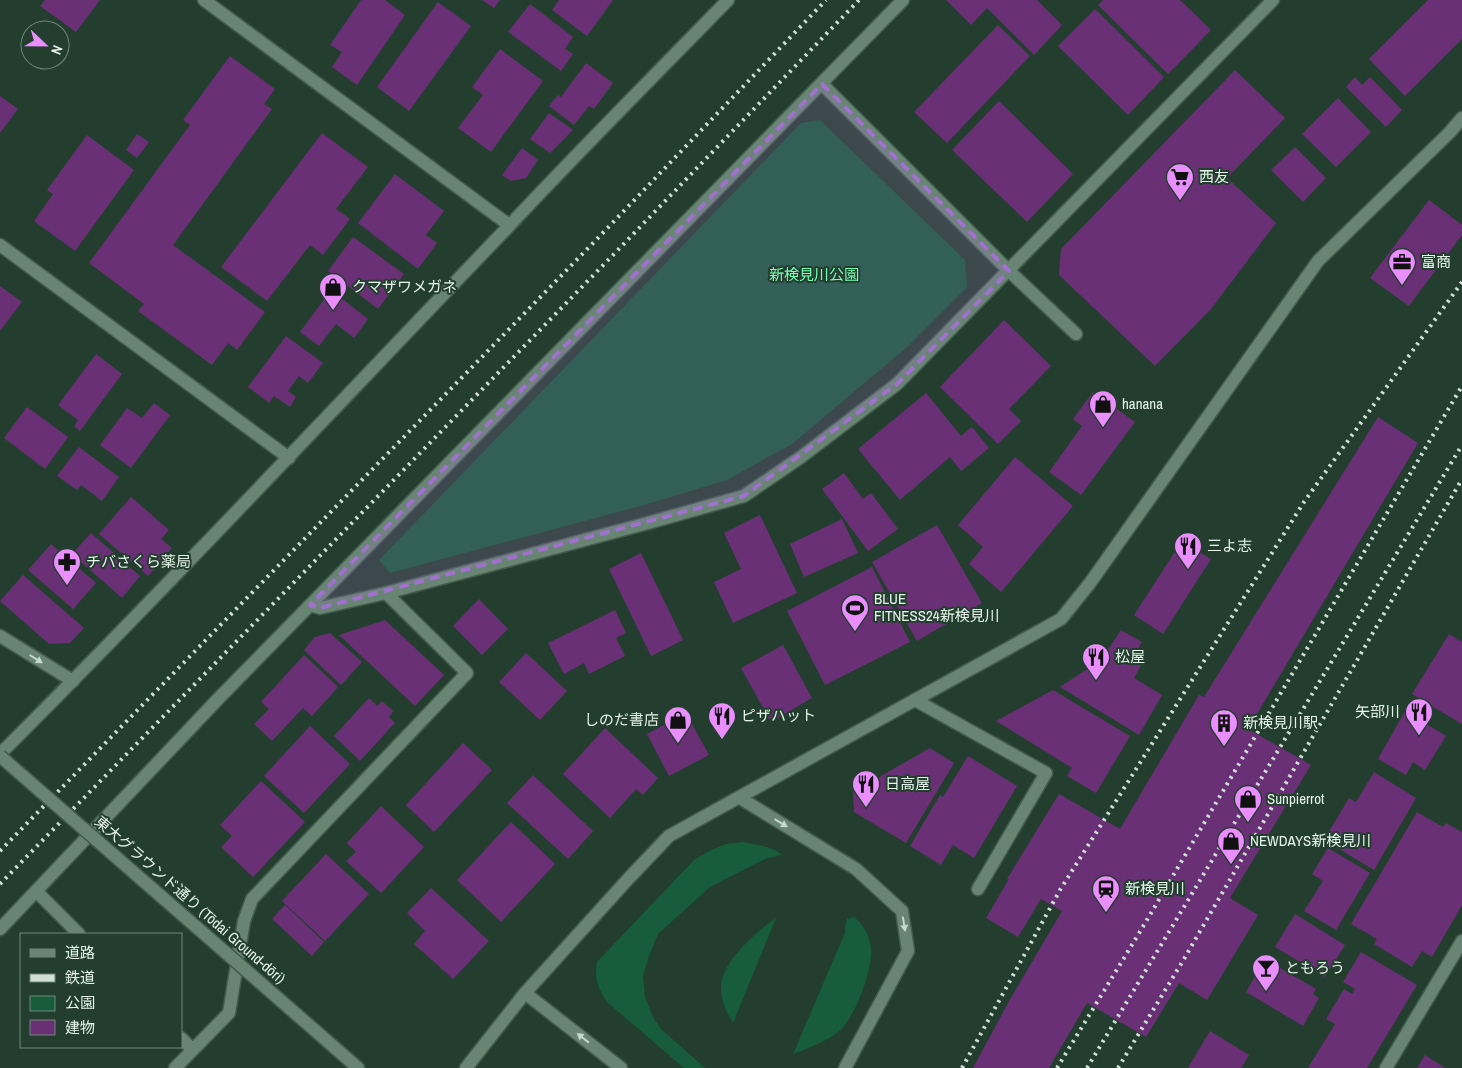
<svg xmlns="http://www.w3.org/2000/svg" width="1462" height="1068" font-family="'Archivo Narrow','Noto Sans JP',sans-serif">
<rect width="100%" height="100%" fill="#233e2e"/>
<g fill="#175c3b">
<polygon points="820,120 965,260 967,287 906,348 792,444 727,480 644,505 390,573 379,560 801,123"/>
<path d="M743,842C756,845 772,846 782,855L765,859L710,887L658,934L649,956L643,976L645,997L653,1017L661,1029L705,1068H684L607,1002C598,988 594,979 597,962L694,860L711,850L726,844Z"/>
<path d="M854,917C864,925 871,937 871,951C872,971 855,1019 838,1032C826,1042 808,1048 793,1054L845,933V926L847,919Z"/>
<path d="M776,918L733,1023C727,1013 721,1001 721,990C720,962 756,932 776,918Z"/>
</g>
<g fill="#6a3075">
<polygon points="45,0 100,0 76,32 40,6"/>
<polygon points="361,0 385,0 405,15 357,85 332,67 342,52 330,45"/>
<polygon points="482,0 500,0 494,8"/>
<polygon points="559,0 613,0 587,36 552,10"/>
<polygon points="946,0 1037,0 1062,25 1034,55 987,8 971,25"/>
<polygon points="1103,0 1180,0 1211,30 1168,74 1098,5"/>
<polygon points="1428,0 1462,0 1462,39 1405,96 1369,59"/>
<polygon points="438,2 471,26 409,111 377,87"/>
<polygon points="530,4 573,37 565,49 573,54 561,71 508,32"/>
<polygon points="1095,9 1164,77 1128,115 1058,46"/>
<polygon points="998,25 1030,56 947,143 914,112"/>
<polygon points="500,49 543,81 491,152 458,128 483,95 472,87"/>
<polygon points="230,56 275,89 264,104 272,109 173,245 265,312 237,350 228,343 212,365 138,311 144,304 89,263 190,125 183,120"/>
<polygon points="586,63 613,83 594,109 589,106 574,125 549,106 558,95 561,97"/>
<polygon points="1235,70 1285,118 1227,178 1276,223 1211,309 1155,366 1059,275 1061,249"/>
<polygon points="1355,77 1362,85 1370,77 1402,110 1386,127 1346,87"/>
<polygon points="0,96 18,109 0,133"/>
<polygon points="1338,98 1371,132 1336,167 1302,134"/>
<polygon points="999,101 1073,174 1027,222 952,150"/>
<polygon points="549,113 573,130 550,153 530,139"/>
<polygon points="322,133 368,167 336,209 350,219 323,255 310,245 267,301 221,267"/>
<polygon points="137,134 149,142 137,158 126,150"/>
<polygon points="87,135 134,170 75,251 34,221 53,194 47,190"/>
<polygon points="1295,147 1326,178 1303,202 1271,170"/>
<polygon points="522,148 538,160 526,178 511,181 502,175"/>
<polygon points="395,174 444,211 426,235 437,243 418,269 358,223"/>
<polygon points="1429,200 1462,225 1462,235 1409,306 1370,278"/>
<polygon points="353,237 404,274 378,309 328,271"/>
<polygon points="0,286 22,302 0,331"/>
<polygon points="331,290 368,319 354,338 336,324 319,346 300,332"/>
<polygon points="1004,320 1051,366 1009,409 1021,421 998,444 940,387"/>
<polygon points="286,336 323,363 308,383 299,376 288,391 296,397 290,407 274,396 269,403 248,387"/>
<polygon points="96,354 122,374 80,431 74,426 78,420 58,405"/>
<polygon points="1093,392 1135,422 1081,495 1049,472 1082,426 1073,419"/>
<polygon points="926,393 961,436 972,427 989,448 961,471 950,457 900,500 858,449"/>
<polygon points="154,403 170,415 131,468 100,445 127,408 142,418"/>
<polygon points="27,407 68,437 45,469 4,438"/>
<polygon points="1378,417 1418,443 1248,729 1311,765 1230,898 1258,915 1207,1000 1179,983 1146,1037 1087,1003 1049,1068 973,1068 1008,1003 1062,911 1041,899 1018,937 986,918 1009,879 1007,879 1059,794 1120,829 1199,695 1204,697"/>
<polygon points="79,447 119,477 102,501 81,485 77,490 57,476"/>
<polygon points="1015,457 1073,506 1001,592 969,564 983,547 958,525"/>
<polygon points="844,473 863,499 871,493 898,529 868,551 822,489"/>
<polygon points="131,497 169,530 161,539 172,548 148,576 99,534"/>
<polygon points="760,515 797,593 733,623 714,582 741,569 724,533"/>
<polygon points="842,519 858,553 804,577 790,544"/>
<polygon points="937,525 982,603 917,641 872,562"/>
<polygon points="91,533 140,576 122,598 72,554"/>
<polygon points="1182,541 1211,559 1163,634 1134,615"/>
<polygon points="51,544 96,583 73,609 28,570"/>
<polygon points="641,553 683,640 651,656 609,569"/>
<polygon points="872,567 910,642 825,685 787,611"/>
<polygon points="23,575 84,628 70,643 49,644 0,601"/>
<polygon points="479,599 508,629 482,655 453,626"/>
<polygon points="615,610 626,633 616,638 625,656 589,674 584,663 564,674 548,643"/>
<polygon points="385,620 444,675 415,706 339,635"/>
<polygon points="1121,630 1142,642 1136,652 1145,658 1134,678 1162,695 1139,735 1060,687 1102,659"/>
<polygon points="330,633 362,662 341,685 304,650 315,637"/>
<polygon points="1449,634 1462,642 1462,724 1412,694"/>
<polygon points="783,645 812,698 771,722 741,668"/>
<polygon points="526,653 567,691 540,720 499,682"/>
<polygon points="304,655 338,687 312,716 303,708 272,741 254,724 269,709 261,702"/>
<polygon points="1053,690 1130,736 1096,793 1067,776 1072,768 996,721"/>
<polygon points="369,698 377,706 382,701 393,711 389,717 395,723 360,761 334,736"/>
<polygon points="1405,711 1446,736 1425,770 1413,762 1406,775 1378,759"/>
<polygon points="686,713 709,755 669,776 647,734"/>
<polygon points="310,726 350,764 304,813 264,776"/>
<polygon points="605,728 658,778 643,795 636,789 610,818 563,774"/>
<polygon points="463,743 492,770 434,832 406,805"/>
<polygon points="930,748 954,763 906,843 854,812 853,792"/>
<polygon points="968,756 1017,786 974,858 953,845 941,865 910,846 940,795 943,797"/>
<polygon points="1374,772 1416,798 1374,870 1324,840 1349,798 1356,802"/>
<polygon points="533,775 593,831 568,859 507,803"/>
<polygon points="261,781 305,822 253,877 221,847 232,836 220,825"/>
<polygon points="381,806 424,847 381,893 346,861 356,852 347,843"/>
<polygon points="1417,812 1443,827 1446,823 1462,832 1462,905 1432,957 1422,951 1412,967 1374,944 1377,939 1351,924"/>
<polygon points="511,822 555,864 501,922 457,880"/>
<polygon points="1328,848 1370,873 1336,930 1304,911 1323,881 1312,874"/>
<polygon points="326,854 369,894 325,941 282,901"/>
<polygon points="431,888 489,941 453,979 414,944 425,931 407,913"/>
<polygon points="285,905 324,942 312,956 272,919"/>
<polygon points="1295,914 1345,945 1325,977 1275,947"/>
<polygon points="1361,952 1417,985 1367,1068 1308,1068 1335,1024 1326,1019 1344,989 1352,994 1355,989 1343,982"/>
<polygon points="1265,959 1316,989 1313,994 1319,998 1303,1026 1246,992"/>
<polygon points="1210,1031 1249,1055 1241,1068 1188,1068"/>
<polygon points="1425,1055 1445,1068 1417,1068"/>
</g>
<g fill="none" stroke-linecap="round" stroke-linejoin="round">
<g stroke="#425b4d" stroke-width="15">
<g id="service">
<polyline points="740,798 856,869 902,911 908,951 845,1068"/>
<polyline points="525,993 621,1068"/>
</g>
</g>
<g stroke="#425b4d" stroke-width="15">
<g id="minor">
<polyline points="204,0 509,225"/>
<polyline points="822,84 1009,271 1076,334"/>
<polyline points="0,245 289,458"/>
<polyline points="310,605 320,608 386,593 648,523 744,496 801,457 897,384 1273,0"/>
<polyline points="0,636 73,681"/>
<polyline points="915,700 1046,773 978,889"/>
<path d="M0,754C173,581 339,403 508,227C580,150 654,76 728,0"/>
<polyline points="36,891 79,934"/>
<polyline points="0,929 219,698 903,0"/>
<polyline points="181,1038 192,1049"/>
<polyline points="175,1068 229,1013 244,921 252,899 467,673 386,593"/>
<polyline points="1386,1068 1462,941"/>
</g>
</g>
<g stroke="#425b4d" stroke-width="15">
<g id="tertiary">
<polyline points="334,1047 358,1068"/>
<polyline points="466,1068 525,993 629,878 669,836 1061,619 1090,583 1318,261 1450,132 1462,118"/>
</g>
</g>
<use href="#service" stroke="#688573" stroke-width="12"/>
<use href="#minor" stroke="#688573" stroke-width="12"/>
<use href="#tertiary" stroke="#688573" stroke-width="12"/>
<g stroke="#cfe1d6" stroke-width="4" stroke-dasharray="2.5 5" stroke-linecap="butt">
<polyline points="0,851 597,239 826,0"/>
<polyline points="0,884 615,253 859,0"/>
<polyline points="962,1068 1060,890 1304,502 1462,282"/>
<polyline points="1057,1068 1141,930 1462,386"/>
<polyline points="1087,1068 1462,445"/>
<polyline points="1118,1068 1184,959 1462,479"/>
</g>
<g stroke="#425b4d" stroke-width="15" stroke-linecap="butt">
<polyline id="tertiary-bridge" points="0,756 334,1047"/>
</g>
<use href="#tertiary-bridge" stroke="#688573" stroke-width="12"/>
</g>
<defs><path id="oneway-solid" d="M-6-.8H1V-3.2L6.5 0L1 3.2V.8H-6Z" transform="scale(1.25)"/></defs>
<g fill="#c5d8cc">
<use href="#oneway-solid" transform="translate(36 659) rotate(32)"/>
<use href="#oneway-solid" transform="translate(781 823) rotate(31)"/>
<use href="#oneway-solid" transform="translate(904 924) rotate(81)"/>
<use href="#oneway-solid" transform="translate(583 1038) rotate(-142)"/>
</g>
<path fill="#a072ce" fill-opacity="0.2" stroke="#a072ce" stroke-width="4" stroke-dasharray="10 6" stroke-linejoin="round" d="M822,84L1009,271L897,384L744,496L320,608L310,605Z"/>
<defs>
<g id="supermarket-pin" transform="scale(1.4375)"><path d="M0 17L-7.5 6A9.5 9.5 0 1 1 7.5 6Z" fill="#ea8dfd" stroke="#233e2e"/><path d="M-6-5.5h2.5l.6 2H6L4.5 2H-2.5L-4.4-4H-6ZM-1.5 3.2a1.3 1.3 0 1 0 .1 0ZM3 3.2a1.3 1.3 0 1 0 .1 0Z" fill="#111"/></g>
<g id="office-pin" transform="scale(1.4375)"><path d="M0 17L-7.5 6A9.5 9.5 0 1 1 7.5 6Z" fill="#ea8dfd" stroke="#233e2e"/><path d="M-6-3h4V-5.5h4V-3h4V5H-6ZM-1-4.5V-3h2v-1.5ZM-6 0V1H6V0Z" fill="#111"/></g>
<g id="shop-pin" transform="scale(1.4375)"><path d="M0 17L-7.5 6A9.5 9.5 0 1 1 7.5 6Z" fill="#ea8dfd" stroke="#233e2e"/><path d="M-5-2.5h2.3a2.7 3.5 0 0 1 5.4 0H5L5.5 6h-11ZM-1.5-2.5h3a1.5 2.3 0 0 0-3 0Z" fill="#111"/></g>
<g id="restaurant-pin" transform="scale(1.4375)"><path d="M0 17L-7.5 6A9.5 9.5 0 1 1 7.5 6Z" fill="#ea8dfd" stroke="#233e2e"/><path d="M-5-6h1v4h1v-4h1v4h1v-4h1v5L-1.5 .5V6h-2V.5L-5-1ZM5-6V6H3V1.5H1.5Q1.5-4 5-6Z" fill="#111"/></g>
<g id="pharmacy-pin" transform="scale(1.4375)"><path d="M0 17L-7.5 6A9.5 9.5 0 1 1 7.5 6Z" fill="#ea8dfd" stroke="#233e2e"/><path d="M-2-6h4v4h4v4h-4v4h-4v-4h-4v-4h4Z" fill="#111"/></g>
<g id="stadium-pin" transform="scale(1.4375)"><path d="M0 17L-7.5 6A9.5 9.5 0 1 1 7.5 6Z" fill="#ea8dfd" stroke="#233e2e"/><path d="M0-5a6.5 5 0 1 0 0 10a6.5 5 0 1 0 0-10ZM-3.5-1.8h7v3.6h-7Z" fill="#111"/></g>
<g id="building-pin" transform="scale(1.4375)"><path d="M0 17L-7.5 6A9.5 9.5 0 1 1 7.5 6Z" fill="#ea8dfd" stroke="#233e2e"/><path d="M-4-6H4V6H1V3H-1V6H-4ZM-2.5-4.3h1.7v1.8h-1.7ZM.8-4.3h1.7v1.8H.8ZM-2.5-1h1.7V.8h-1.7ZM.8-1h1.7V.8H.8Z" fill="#111"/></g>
<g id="station-pin" transform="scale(1.4375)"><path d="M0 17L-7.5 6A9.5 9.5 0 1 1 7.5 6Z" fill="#ea8dfd" stroke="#233e2e"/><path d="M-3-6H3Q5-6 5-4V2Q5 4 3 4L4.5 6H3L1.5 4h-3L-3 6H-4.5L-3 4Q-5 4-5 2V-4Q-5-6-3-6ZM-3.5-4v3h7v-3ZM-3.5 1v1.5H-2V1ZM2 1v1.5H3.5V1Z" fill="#111"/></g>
<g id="bar-pin" transform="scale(1.4375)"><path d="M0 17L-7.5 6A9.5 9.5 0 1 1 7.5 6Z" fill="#ea8dfd" stroke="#233e2e"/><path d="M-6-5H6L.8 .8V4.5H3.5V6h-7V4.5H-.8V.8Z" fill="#111"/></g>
</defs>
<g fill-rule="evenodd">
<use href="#supermarket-pin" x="1180" y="177"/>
<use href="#office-pin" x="1402" y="262"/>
<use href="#shop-pin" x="333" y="287"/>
<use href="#shop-pin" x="1103" y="404"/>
<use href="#restaurant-pin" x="1188" y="546"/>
<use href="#pharmacy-pin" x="67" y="562"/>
<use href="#stadium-pin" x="855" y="608"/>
<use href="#restaurant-pin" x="1096" y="657"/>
<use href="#restaurant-pin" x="1419" y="712"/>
<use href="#restaurant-pin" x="722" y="716"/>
<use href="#shop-pin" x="678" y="720"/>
<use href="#building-pin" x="1224" y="723"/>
<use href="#restaurant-pin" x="866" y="784"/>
<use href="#shop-pin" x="1248" y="799"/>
<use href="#shop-pin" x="1231" y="841"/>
<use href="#station-pin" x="1106" y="889"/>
<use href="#bar-pin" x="1266" y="968"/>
</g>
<g text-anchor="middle" stroke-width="4" stroke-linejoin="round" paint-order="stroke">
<g font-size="15" fill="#e4f4ea" stroke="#233e2e" text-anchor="start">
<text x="1199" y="182">西友</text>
<text x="1421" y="267">富商</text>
<text x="352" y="292">クマザワメガネ</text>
<text x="1122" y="409">hanana</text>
<text x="1207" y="551">三よ志</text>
<text x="86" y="567">チバさくら薬局</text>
<text x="874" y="604">BLUE<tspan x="874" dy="17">FITNESS24新検見川</tspan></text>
<text x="1115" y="662">松屋</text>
<text x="1400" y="717" text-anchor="end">矢部川</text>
<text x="741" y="721">ピザハット</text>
<text x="659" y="725" text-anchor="end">しのだ書店</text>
<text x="1243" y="728">新検見川駅</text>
<text x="885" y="789">日高屋</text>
<text x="1267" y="804">Sunpierrot</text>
<text x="1250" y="846">NEWDAYS新検見川</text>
<text x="1125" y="894">新検見川</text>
<text x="1285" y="973">ともろう</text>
</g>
<g font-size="15" fill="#78feb6" stroke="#233e2e">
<text x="814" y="280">新検見川公園</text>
</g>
<g font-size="15" fill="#e4f4ea" stroke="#233e2e">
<text transform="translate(190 900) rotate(41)" y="5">東大グラウンド通り (Tōdai Ground-dōri)</text>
</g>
</g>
<rect x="20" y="933" width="162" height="115" fill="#233e2e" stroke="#708779"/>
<rect x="30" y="949" width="25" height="8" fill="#688573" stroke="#708779"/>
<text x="65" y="958" font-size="15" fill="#e4f4ea">道路</text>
<rect x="30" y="974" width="25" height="8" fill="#cfe1d6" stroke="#708779"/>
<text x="65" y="983" font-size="15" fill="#e4f4ea">鉄道</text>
<rect x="30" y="996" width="25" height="15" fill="#175c3b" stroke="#708779"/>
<text x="65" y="1008" font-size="15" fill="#e4f4ea">公園</text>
<rect x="30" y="1020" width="25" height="15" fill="#6a3075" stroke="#708779"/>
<text x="65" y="1033" font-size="15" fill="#e4f4ea">建物</text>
<g transform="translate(45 45) rotate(112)"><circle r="24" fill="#233e2e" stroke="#708779"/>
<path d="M0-4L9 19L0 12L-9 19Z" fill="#ea8dfd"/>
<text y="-8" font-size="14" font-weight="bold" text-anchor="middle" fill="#e4f4ea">N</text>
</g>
</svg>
